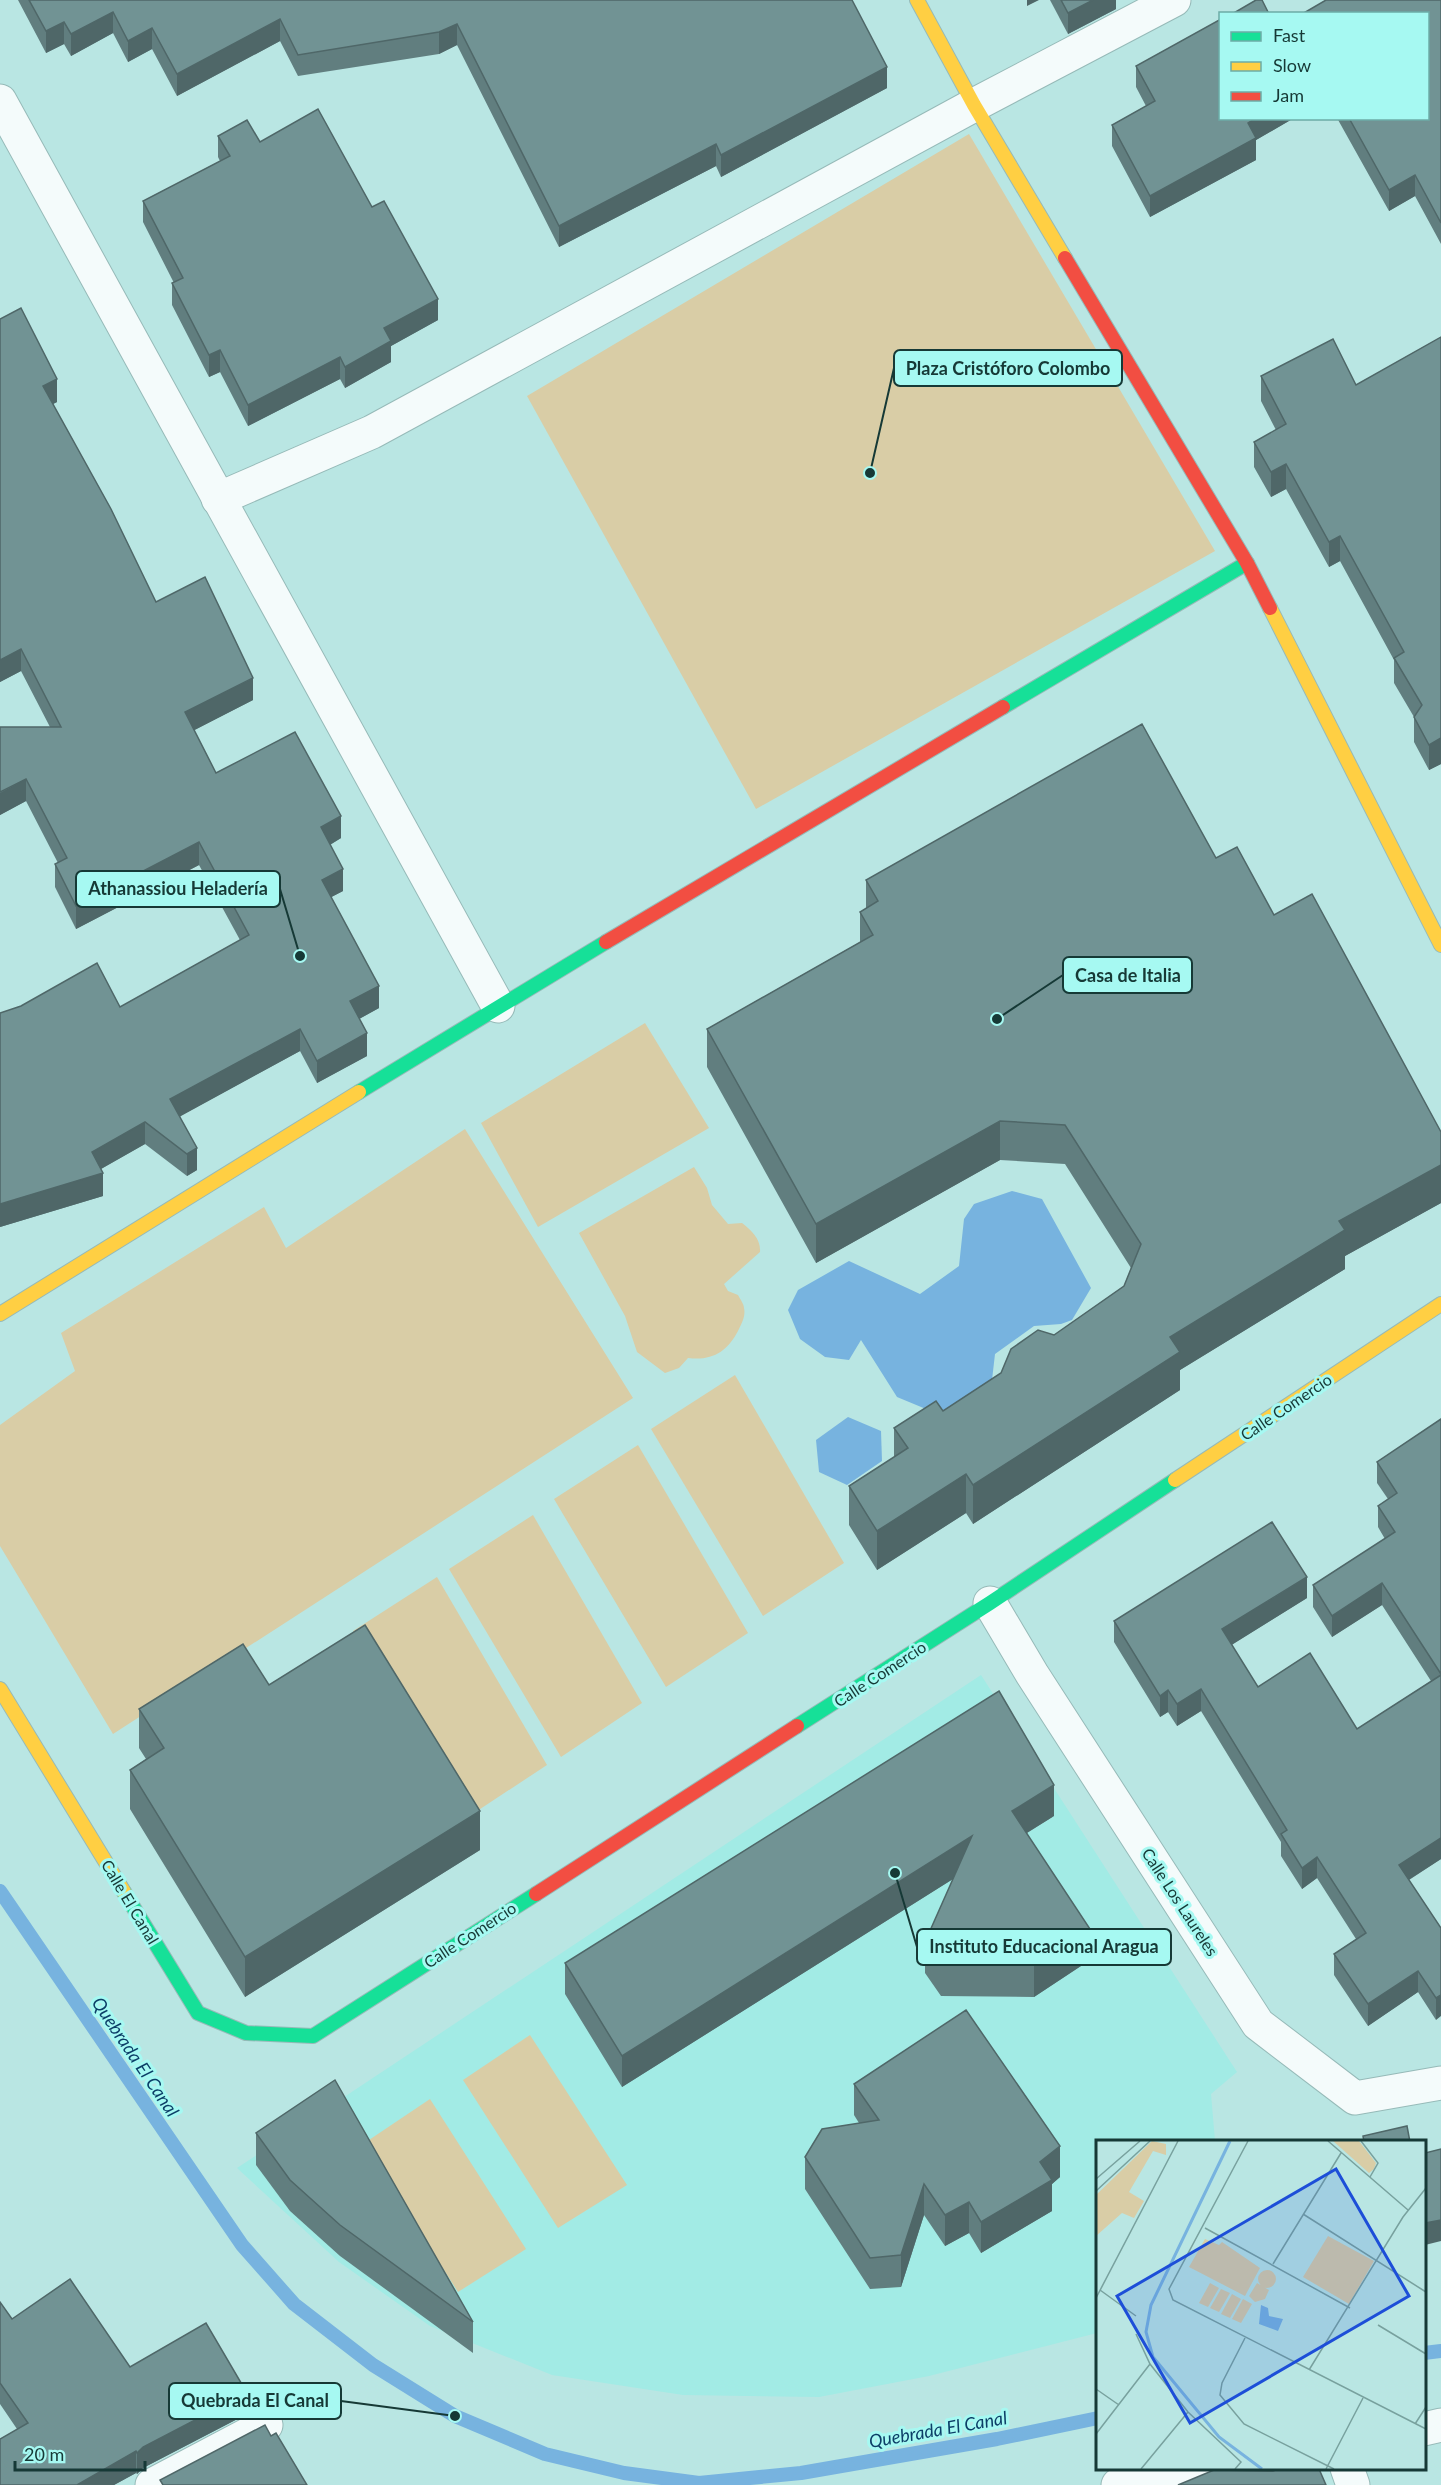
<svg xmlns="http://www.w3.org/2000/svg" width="1441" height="2485" font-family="Lato,sans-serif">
<rect width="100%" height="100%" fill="#b9e6e3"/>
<polygon fill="#a2ebe5" points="981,1675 1237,2072 1211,2094 1215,2141 1098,2142 1097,2333 929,2376 819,2397 683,2395 552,2375 430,2326 339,2262 237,2168"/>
<g fill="#d9cda6">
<polygon points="969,134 1215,551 756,809 527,396"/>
<polygon points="645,1023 709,1128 538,1227 481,1123"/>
<polygon points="465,1129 633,1398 113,1734 0,1546 0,1425 75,1371 61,1333 264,1207 286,1248"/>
<path d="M694,1167L707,1188L712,1205L728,1224L742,1223C752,1231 761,1239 760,1252L724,1284L728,1291L738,1295C740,1299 744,1304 744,1308C746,1317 741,1324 738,1331C727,1352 712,1361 688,1358L679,1368L665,1373L637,1352L625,1316L579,1233Z"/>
<polygon points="735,1375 844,1563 763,1616 651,1429"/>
<polygon points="638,1445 748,1633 666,1687 554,1499"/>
<polygon points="533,1515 642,1703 561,1757 449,1569"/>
<polygon points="437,1577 547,1765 465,1819 353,1631"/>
<polygon points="530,2035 627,2185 558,2228 463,2080"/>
<polygon points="430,2099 526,2249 458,2292 363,2144"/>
</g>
<g fill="#77b3df">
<polygon points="1012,1191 1042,1199 1091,1288 1072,1320 1061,1324 1034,1326 995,1354 992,1380 938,1414 897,1397 861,1340 849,1360 825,1357 800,1339 788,1310 798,1290 849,1261 920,1294 959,1266 964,1219 974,1204"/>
<polygon points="848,1417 881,1431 882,1461 847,1485 819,1472 816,1440"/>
</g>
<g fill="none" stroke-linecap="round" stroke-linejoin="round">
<g stroke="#77b3df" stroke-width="14">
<polyline points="0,1891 242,2245 294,2304 373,2365 455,2416 545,2454 624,2473 699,2483 801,2473 997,2439 1098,2418"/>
<polyline points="1424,2353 1441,2351"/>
</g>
<g stroke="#96bab8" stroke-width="35">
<g id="street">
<polyline points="0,101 498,1006"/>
<polyline points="218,499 372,432 974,105 1174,0"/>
<polyline points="990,1603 1032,1674 1258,2024 1355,2098 1441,2083"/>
<polyline points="1424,2429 1441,2425"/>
<polyline points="1347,2468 1353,2485"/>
<polyline points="152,2485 266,2425"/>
<polyline points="1118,2485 1233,2468"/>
</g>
</g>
<g stroke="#96bab8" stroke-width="16">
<g id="fast">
<polyline points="1003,707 1247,563"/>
<polyline points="359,1092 606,942"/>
<polyline points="797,1726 990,1603 1175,1480"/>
<polyline points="124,1892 198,2013 246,2033 313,2036 536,1894"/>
</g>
</g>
<g stroke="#96bab8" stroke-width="16">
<g id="slow">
<polyline points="917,0 974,105 1065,258"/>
<polyline points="1270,608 1441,945"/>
<polyline points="0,1314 359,1092"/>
<polyline points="1175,1480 1441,1304"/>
<polyline points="0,1689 124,1892"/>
</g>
</g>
<g stroke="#96bab8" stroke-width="16">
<g id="jam">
<polyline points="1065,258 1247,563 1270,608"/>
<polyline points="606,942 1003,707"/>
<polyline points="536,1894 797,1726"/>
</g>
</g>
<use href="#street" stroke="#f4fbfb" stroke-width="33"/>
<use href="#fast" stroke="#16e098" stroke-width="14"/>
<use href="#slow" stroke="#ffcf43" stroke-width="14"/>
<use href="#jam" stroke="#f24e42" stroke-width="14"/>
</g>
<g fill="#617e7f">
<polygon points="18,0 852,0 887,88 721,177 716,166 559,247 457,45 439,54 298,76 280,41 177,96 152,49 128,62 113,33 71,56 64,44 46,53"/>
<polygon points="1050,0 1116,0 1116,9 1068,34"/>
<polygon points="1441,0 1441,244 1415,196 1389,211 1337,118 1428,118"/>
<polygon points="1136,66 1221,118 1294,118 1256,140 1256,160 1150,217 1112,146 1112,125 1146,106 1136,87"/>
<polygon points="218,136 260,142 372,207 438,320 391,346 391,362 345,388 340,379 248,426 220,372 209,377 172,305 172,283 174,283 143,222 143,201 220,161 218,157"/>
<polygon points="0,319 57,402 53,404 156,602 253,700 194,730 216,773 341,838 330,845 343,891 331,897 379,1008 359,1019 367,1056 317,1083 300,1051 180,1116 197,1170 187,1176 145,1144 101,1169 103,1196 0,1227 120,1007 240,940 199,865 76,929 55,887 55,864 58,863 26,801 0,815 0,727 50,727 21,671 0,682"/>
<polygon points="1441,337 1441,764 1429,770 1414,742 1414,717 1394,683 1394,660 1340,561 1329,567 1286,489 1271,497 1254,467 1254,442 1276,430 1261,401 1261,376 1356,385"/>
<polygon points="1216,858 1274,915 1441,1132 1441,1203 1345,1256 1345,1269 1180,1370 1180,1390 973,1524 966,1513 877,1570 849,1525 849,1486 894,1457 894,1428 943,1411 1001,1373 1054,1335 1124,1286 1131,1268 1065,1164 1000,1160 816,1263 707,1067 707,1029 860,942 860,912 866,909 866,880"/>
<polygon points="1441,1419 1441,1859 1409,1880 1441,1928 1436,2020 1418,1992 1368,2026 1334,1975 1334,1954 1356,1939 1317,1878 1302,1889 1281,1856 1281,1842 1201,1711 1177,1726 1168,1712 1160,1717 1114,1642 1114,1621 1307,1598 1231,1645 1258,1687 1357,1729 1431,1681 1382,1605 1332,1637 1313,1607 1313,1585 1385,1539 1378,1527 1378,1506 1388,1499 1377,1483 1377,1462"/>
<polygon points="269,1685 480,1850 245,1997 130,1809 130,1770 146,1759 139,1748 139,1709"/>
<polygon points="1054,1816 1027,1833 1090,1960 1034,1997 941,1996 925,1973 925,1942 953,1879 622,2087 565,1994 565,1963"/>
<polygon points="854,2084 1060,2177 1052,2184 1052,2211 981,2253 969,2233 945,2246 924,2215 901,2287 870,2289 805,2189 805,2157 859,2123 854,2115"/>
<polygon points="256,2133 473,2322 473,2353 340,2256 290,2211 256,2165"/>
<polygon points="0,2302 12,2319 247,2414 143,2468 137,2474 136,2473 114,2485 0,2485 17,2429 0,2404"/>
</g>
<g fill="#4f6768">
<polygon points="1027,0 1039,0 1027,6"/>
<polygon points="1093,0 1116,0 1116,9 1068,34 1068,13"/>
<polygon points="113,12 113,33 71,56 71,34"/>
<polygon points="280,19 280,41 177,96 177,74"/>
<polygon points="64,22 64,44 46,53 46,31"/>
<polygon points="457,24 457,45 439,54 439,32"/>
<polygon points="152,28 152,49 128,62 128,41"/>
<polygon points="887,67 887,88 721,177 721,155"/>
<polygon points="1256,118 1294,118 1256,140 1256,160 1150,217 1150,196 1248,123"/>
<polygon points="716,144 716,166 559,247 559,226"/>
<polygon points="1415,175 1415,196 1389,211 1389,190"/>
<polygon points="438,299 438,320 391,346 391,362 345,388 345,367 384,328"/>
<polygon points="220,350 220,372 209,377 209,355"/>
<polygon points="340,357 340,379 248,426 248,405"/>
<polygon points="57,379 57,402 43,409 43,386"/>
<polygon points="1286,464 1286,489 1271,497 1271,472"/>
<polygon points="1340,536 1340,561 1329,567 1329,542"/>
<polygon points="21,649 21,671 0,682 0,660"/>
<polygon points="253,678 253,700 185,735 185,712"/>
<polygon points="1441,738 1441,764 1429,770 1429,745"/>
<polygon points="26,779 26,801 0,815 0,793"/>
<polygon points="341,816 341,838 321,850 321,827"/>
<polygon points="199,842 199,865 76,929 76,906"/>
<polygon points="343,869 343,891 322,902 322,880"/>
<polygon points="379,986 379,1008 350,1024 350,1001"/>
<polygon points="300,1029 300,1051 170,1122 170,1099"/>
<polygon points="367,1033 367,1056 317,1083 317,1061"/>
<polygon points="1000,1121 1000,1160 816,1263 816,1224"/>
<polygon points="145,1122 145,1144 92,1174 92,1152"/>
<polygon points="197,1148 197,1170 187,1176 187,1154"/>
<polygon points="1441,1165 1441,1203 1345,1256 1345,1269 1180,1370 1180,1390 973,1524 973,1485 1170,1337 1339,1221"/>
<polygon points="103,1173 103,1196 0,1227 0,1204"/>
<polygon points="966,1474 966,1513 877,1570 877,1531"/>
<polygon points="1307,1577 1307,1598 1222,1651 1222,1629"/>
<polygon points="1382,1583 1382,1605 1332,1637 1332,1616"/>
<polygon points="1201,1689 1201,1711 1177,1726 1177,1704"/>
<polygon points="1168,1690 1168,1712 1160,1717 1160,1696"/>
<polygon points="1054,1785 1054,1816 1012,1842 1012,1811"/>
<polygon points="480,1811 480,1850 245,1997 245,1957"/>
<polygon points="972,1836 972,1867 622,2087 622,2056"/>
<polygon points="1441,1838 1441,1859 1399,1886 1399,1865"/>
<polygon points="1317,1857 1317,1878 1302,1889 1302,1868"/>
<polygon points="1090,1929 1090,1960 1034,1997 1034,1965"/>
<polygon points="1418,1971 1418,1992 1368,2026 1368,2004"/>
<polygon points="1441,1995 1441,2016 1436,2020 1436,1998"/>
<polygon points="1060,2146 1060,2177 1052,2184 1052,2211 981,2253 981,2222 1040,2162"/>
<polygon points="924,2184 924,2215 901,2287 901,2255"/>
<polygon points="969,2202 969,2233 945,2246 945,2215"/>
<polygon points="1441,2220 1441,2241 1425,2245 1425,2223"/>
<polygon points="247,2393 247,2414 143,2468 137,2474 137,2453 143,2447"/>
<polygon points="136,2451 136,2473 114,2485 77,2485"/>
</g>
<g fill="#719394" stroke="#4f6768" stroke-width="1.5">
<polygon points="29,0 852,0 887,67 721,155 716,144 559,226 457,24 439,32 298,55 280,19 177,74 152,28 128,41 113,12 71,34 64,22 46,31"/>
<polygon points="1061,0 1093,0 1068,13"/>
<polygon points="1256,0 1262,0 1269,14 1232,14"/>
<polygon points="1326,0 1441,0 1441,223 1415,175 1389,190 1349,118 1428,118 1428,14 1302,14"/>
<polygon points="1221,19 1221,118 1256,118 1248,123 1256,138 1150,196 1112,125 1155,101 1136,66"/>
<polygon points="318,109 372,207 384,201 438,299 384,328 391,341 345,367 340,357 248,405 220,350 209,355 172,283 183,278 143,201 230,156 218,136 247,120 260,142"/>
<polygon points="21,308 57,379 43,386 111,509 156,602 205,577 253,678 185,712 216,773 295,732 341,816 321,827 343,869 322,880 379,986 350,1001 367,1033 317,1061 300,1029 170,1099 197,1148 187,1154 145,1122 92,1152 103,1173 0,1204 0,1013 21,1006 97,963 120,1007 249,935 199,842 76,906 55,864 67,858 26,779 0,792 0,727 61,727 21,649 0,660 0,319"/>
<polygon points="1441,337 1441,738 1429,745 1414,717 1422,705 1394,658 1404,652 1340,536 1329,542 1286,464 1271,472 1254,442 1286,424 1261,376 1333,339 1356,385"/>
<polygon points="1142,724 1216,858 1237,847 1274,915 1312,894 1441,1132 1441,1165 1339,1221 1345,1230 1170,1337 1180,1352 973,1485 966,1474 877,1531 849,1486 908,1448 894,1428 936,1401 943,1411 1001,1373 1011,1349 1038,1330 1054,1335 1124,1286 1141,1244 1065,1125 1000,1121 816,1224 707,1029 873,935 860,912 878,901 866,880"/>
<polygon points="1441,1419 1441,1674 1382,1583 1332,1616 1313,1585 1395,1532 1378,1506 1397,1493 1377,1462"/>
<polygon points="1272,1522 1307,1577 1222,1629 1258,1687 1310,1653 1357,1729 1441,1675 1441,1838 1399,1865 1441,1928 1441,1995 1436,1998 1418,1971 1368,2004 1334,1954 1366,1933 1317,1857 1302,1868 1281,1834 1287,1830 1201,1689 1177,1704 1168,1690 1160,1696 1114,1621"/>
<polygon points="365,1625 480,1811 245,1957 130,1770 164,1748 139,1709 243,1644 269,1685"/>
<polygon points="999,1691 1054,1785 1012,1811 1090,1929 1034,1965 941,1965 925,1942 972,1836 622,2056 565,1963"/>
<polygon points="966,2010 1060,2146 1040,2162 1052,2180 981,2222 969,2202 945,2215 924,2184 901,2255 870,2258 805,2157 822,2129 879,2120 854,2084"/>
<polygon points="335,2080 473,2322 340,2225 290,2180 256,2133"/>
<polygon points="1407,2126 1410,2142 1364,2142 1363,2136"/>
<polygon points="1441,2149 1441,2220 1425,2223 1425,2153"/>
<polygon points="70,2279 130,2367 206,2323 247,2393 143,2447 137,2453 136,2451 77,2485 0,2485 0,2439 28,2423 0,2383 0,2302 12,2319"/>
<polygon points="265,2425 271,2436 276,2433 307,2485 163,2485 160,2480"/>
<polygon points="1279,2469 1319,2469 1326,2485 1178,2485 1214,2470 1273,2471"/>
</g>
<g text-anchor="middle" stroke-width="6" stroke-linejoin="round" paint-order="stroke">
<g font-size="16" fill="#163936" stroke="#a6f9f2">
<text transform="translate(1286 1407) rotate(-34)" y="6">Calle Comercio</text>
<text transform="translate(880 1674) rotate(-33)" y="6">Calle Comercio</text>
<text transform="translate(130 1902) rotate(59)" y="6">Calle El Canal</text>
<text transform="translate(1180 1902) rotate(57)" y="6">Calle Los Laureles</text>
<text transform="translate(470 1935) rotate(-33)" y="6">Calle Comercio</text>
</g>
<g font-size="18" font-style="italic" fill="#0c3e67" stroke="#a6f9f2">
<text transform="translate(135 2057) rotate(56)" y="6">Quebrada El Canal</text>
<text transform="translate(938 2430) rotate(-10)" y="6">Quebrada El Canal</text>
</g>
</g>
<g transform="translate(1096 2140)">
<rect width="330" height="330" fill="#b9e6e3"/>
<path d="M56,1L70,4V15L57,11L33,52L48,61L38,78L26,73L0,96V55ZM237,1H263L280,23L278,29L273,33ZM232,96L278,121L253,164L207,137ZM109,99L123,105L126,102L164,128L149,156L93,127ZM162 139a9 9 0 1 1 18 0a9 9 0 1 1-18 0ZM114,143L123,148L112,167L103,163ZM161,143L173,150L169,159L159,162L153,156ZM125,149L134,153L123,172L114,168ZM136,154L145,159L134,178L125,174ZM147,159L156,164L145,183L136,179Z" fill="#d9cda6"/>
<path d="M165,165L172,168L173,176L187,179L182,191L163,184Z" fill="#77b3df"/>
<path fill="none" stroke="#77b3df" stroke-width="3" d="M134,1L55,165L50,192L57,217L123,297L166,329"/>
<path fill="none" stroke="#78a19e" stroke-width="1.5" d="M152,1L73,149L77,160L330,289M232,1L312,70M265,1L282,23L274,37M0,39L44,1M0,51L54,1M207,74L330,152M109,88L254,168M177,124L245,13M4,150L40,176M0,158L82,1M282,185L330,214M40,194L54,224L92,272L145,322L139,329M149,198L126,243L124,255L148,284L238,329M213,230L307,77L330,48M0,249L23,265M319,284L330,267M0,294L54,224M45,329L92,272M230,329L267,258"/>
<path fill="#1d4ed8" fill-opacity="0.15" stroke="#1d4ed8" stroke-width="3" d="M240,29L313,156L94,283L21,156Z"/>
<rect width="330" height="330" fill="none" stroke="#163936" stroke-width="3"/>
</g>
<path fill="none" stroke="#163936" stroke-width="2" d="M870 473L894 368M300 956L280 889M997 1019L1063 975M895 1873L917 1947M455 2416L341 2401"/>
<g fill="#163936" stroke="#a6f9f2" stroke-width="2">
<circle cx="870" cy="473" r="6"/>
<circle cx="300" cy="956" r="6"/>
<circle cx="997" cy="1019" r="6"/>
<circle cx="895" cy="1873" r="6"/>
<circle cx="455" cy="2416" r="6"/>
</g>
<g fill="#a6f9f2" stroke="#163936" stroke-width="2">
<rect x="894" y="350" width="228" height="36" rx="6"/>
<rect x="76" y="871" width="204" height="36" rx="6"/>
<rect x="1063" y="957" width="129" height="36" rx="6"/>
<rect x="917" y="1929" width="254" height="36" rx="6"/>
<rect x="169" y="2383" width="172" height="36" rx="6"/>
</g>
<g font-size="18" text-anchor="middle" font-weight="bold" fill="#163936">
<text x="1008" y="375">Plaza Cristóforo Colombo</text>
<text x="178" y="895">Athanassiou Heladería</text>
<text x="1128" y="982">Casa de Italia</text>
<text x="1044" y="1953">Instituto Educacional Aragua</text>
<text x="255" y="2407">Quebrada El Canal</text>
</g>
<rect x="1219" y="12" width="210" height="108" fill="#a6f9f2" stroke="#6caca7" stroke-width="1.5"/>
<rect x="1231" y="32" width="30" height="9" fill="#16e098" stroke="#6caca7" stroke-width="1.5"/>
<text x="1273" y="42" font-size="18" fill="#163936">Fast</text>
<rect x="1231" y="62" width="30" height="9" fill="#ffcf43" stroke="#6caca7" stroke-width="1.5"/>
<text x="1273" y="72" font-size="18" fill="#163936">Slow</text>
<rect x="1231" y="92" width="30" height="9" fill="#f24e42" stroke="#6caca7" stroke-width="1.5"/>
<text x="1273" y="102" font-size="18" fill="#163936">Jam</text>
<path d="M15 2461v9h130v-9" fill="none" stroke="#163936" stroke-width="3"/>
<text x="24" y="2461" font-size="18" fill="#163936" stroke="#a6f9f2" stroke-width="4.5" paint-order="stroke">20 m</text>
</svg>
